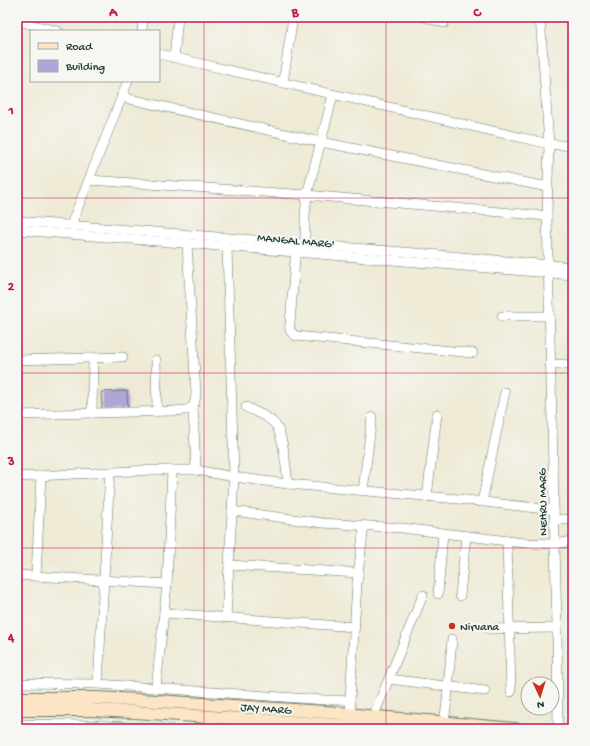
<svg xmlns="http://www.w3.org/2000/svg" width="590" height="746" font-family="'Gochi Hand',sans-serif">
<rect width="100%" height="100%" fill="#f6f6f2"/>
<filter id="ink" filterUnits="userSpaceOnUse"><feTurbulence type="fractalNoise" baseFrequency=".025" numOctaves="2"/><feDisplacementMap in="SourceGraphic" scale="8" xChannelSelector="R" yChannelSelector="G"/><feConvolveMatrix kernelMatrix="1 2 1 2 8 2 1 2 1" color-interpolation-filters="sRGB"/></filter>
<filter id="wash" filterUnits="userSpaceOnUse"><feTurbulence type="fractalNoise" baseFrequency=".012" numOctaves="4" result="noise"/><feDisplacementMap in="SourceGraphic" scale="16" xChannelSelector="R" yChannelSelector="G"/><feGaussianBlur stdDeviation="0.9" result="paint"/><feColorMatrix in="noise" values="0 0 0 0 0 0 0 0 0 0 0 0 0 0 0 0 0 1.4 0 .05"/><feComposite in="paint" operator="in"/></filter>
<g filter="url(#wash)">
<rect width="100%" height="100%" fill="#eeead5"/>
<g id="blocks">
<g fill="#afa5d7">
<rect x="563" y="17" width="10" height="3"/>
<polygon points="127,391 128,410 102,411 101,392"/>
</g>
</g>
</g>
<g filter="url(#ink)">
<use href="#blocks" fill-opacity="0" stroke="#677a6c" stroke-width="1"/>
<g fill="none" stroke-linecap="round" stroke-linejoin="round">
<g stroke="#677a6c" stroke-width="10">
<g id="street">
<polyline points="424,17 444,23"/>
<polyline points="540,17 549,144 547,216 557,628 558,729"/>
<polyline points="17,21 58,31"/>
<polyline points="142,31 143,17"/>
<polyline points="159,54 549,144 573,146"/>
<polyline points="174,58 178,17"/>
<polyline points="283,83 293,17"/>
<polyline points="121,97 321,142 548,187"/>
<polyline points="89,180 307,195 547,216"/>
<polyline points="17,221 428,254 573,267"/>
<polyline points="71,225 128,81"/>
<polyline points="17,230 295,252 573,275"/>
<path d="M296,247L290,324C289,330 290,332 296,336L473,353"/>
<polyline points="305,250 305,215 307,195 333,95"/>
<polyline points="502,316 549,316"/>
<polyline points="17,360 123,357"/>
<polyline points="156,360 157,411"/>
<polyline points="550,364 573,365"/>
<polyline points="193,407 196,470"/>
<path d="M246,407C255,412 266,415 273,422C284,431 286,470 288,484"/>
<polyline points="92,413 93,358"/>
<polyline points="17,415 173,411 186,410 193,407 195,401 196,393 187,244"/>
<polyline points="17,477 151,470 196,470 234,477 288,484 458,499 554,510"/>
<polyline points="363,491 372,417"/>
<polyline points="427,497 437,414"/>
<polyline points="482,502 505,392"/>
<polyline points="232,511 323,523 402,528 524,543 555,544 573,541"/>
<polyline points="554,520 573,519"/>
<polyline points="507,541 511,692"/>
<polyline points="229,565 358,573"/>
<polyline points="17,575 167,584"/>
<polyline points="36,576 41,476"/>
<polyline points="438,594 443,533"/>
<polyline points="460,596 466,536"/>
<polyline points="164,613 355,627"/>
<polyline points="226,618 234,477 227,247"/>
<polyline points="489,629 557,628"/>
<polyline points="389,679 485,691"/>
<polyline points="17,683 98,684 325,700 350,700"/>
<polyline points="98,684 110,472"/>
<polyline points="156,688 167,584 172,470"/>
<polyline points="351,714 350,700 357,583 364,526"/>
<polyline points="375,717 376,710 423,595"/>
<polyline points="444,723 447,701 452,639"/>
<polyline points="17,724 89,725 170,729"/>
</g>
</g>
<g stroke="#677a6c" stroke-width="14">
<g id="secondary">
<polyline points="17,698 95,698 141,700 340,713 375,717 416,720 515,729"/>
<polyline points="17,710 90,710 134,712 399,729"/>
</g>
</g>
<use href="#street" stroke="#fff" stroke-width="9"/>
<use href="#secondary" stroke="#fce5c4" stroke-width="12"/>
</g>
</g>
<path fill="none" stroke="#c2185b" stroke-width="1" stroke-opacity="0.55" d="M204,17V729M386,17V729M17,198H573M17,373H573M17,548H573"/>
<circle fill="#c8321e" stroke="#f6f6f2" stroke-width="1.5" cx="452" cy="626" r="4"/>
<g text-anchor="middle" stroke-width="4" stroke-linejoin="round" paint-order="stroke">
<g font-size="12" fill="#1f3d34" stroke="#f6f6f2">
<text transform="translate(296 240) rotate(5)" y="4">MANGAL MARG'</text>
<text transform="translate(542 502) rotate(-91)" y="4">NEHRU MARG</text>
<text transform="translate(266 708) rotate(4)" y="4">JAY MARG</text>
</g>
<g font-size="12" fill="#1f3d34" stroke="#f6f6f2" text-anchor="start">
<text x="460" y="630">Nirvana</text>
</g>
</g>
<rect width="590" height="746" fill="none" stroke="#f6f6f2" stroke-width="44"/>
<rect x="30" y="30" width="130" height="52" fill="#f6f6f2" stroke="#a0aca6"/>
<rect x="38" y="43" width="20" height="6" fill="#fce5c4" stroke="#a0aca6"/>
<text x="66" y="50" font-size="12" fill="#1f3d34">Road</text>
<rect x="38" y="60" width="20" height="12" fill="#afa5d7" stroke="#a0aca6"/>
<text x="66" y="70" font-size="12" fill="#1f3d34">Building</text>
<g transform="translate(540 696) rotate(176)"><circle r="19" fill="#f6f6f2" stroke="#a0aca6"/>
<path d="M0-3L7 15L0 10L-7 15Z" fill="#c8321e"/>
<text y="-6" font-size="11" font-weight="bold" text-anchor="middle" fill="#1f3d34">N</text>
</g>
<rect x="22" y="22" width="546" height="702" fill="none" stroke="#c2185b" stroke-width="1.5"/>
<g font-size="13" text-anchor="middle" font-weight="bold" fill="#c2185b">
<text x="113" y="16">A</text>
<text x="295" y="16">B</text>
<text x="477" y="16">C</text>
<text x="11" y="114">1</text>
<text x="11" y="290">2</text>
<text x="11" y="465">3</text>
<text x="11" y="641">4</text>
</g>
</svg>
